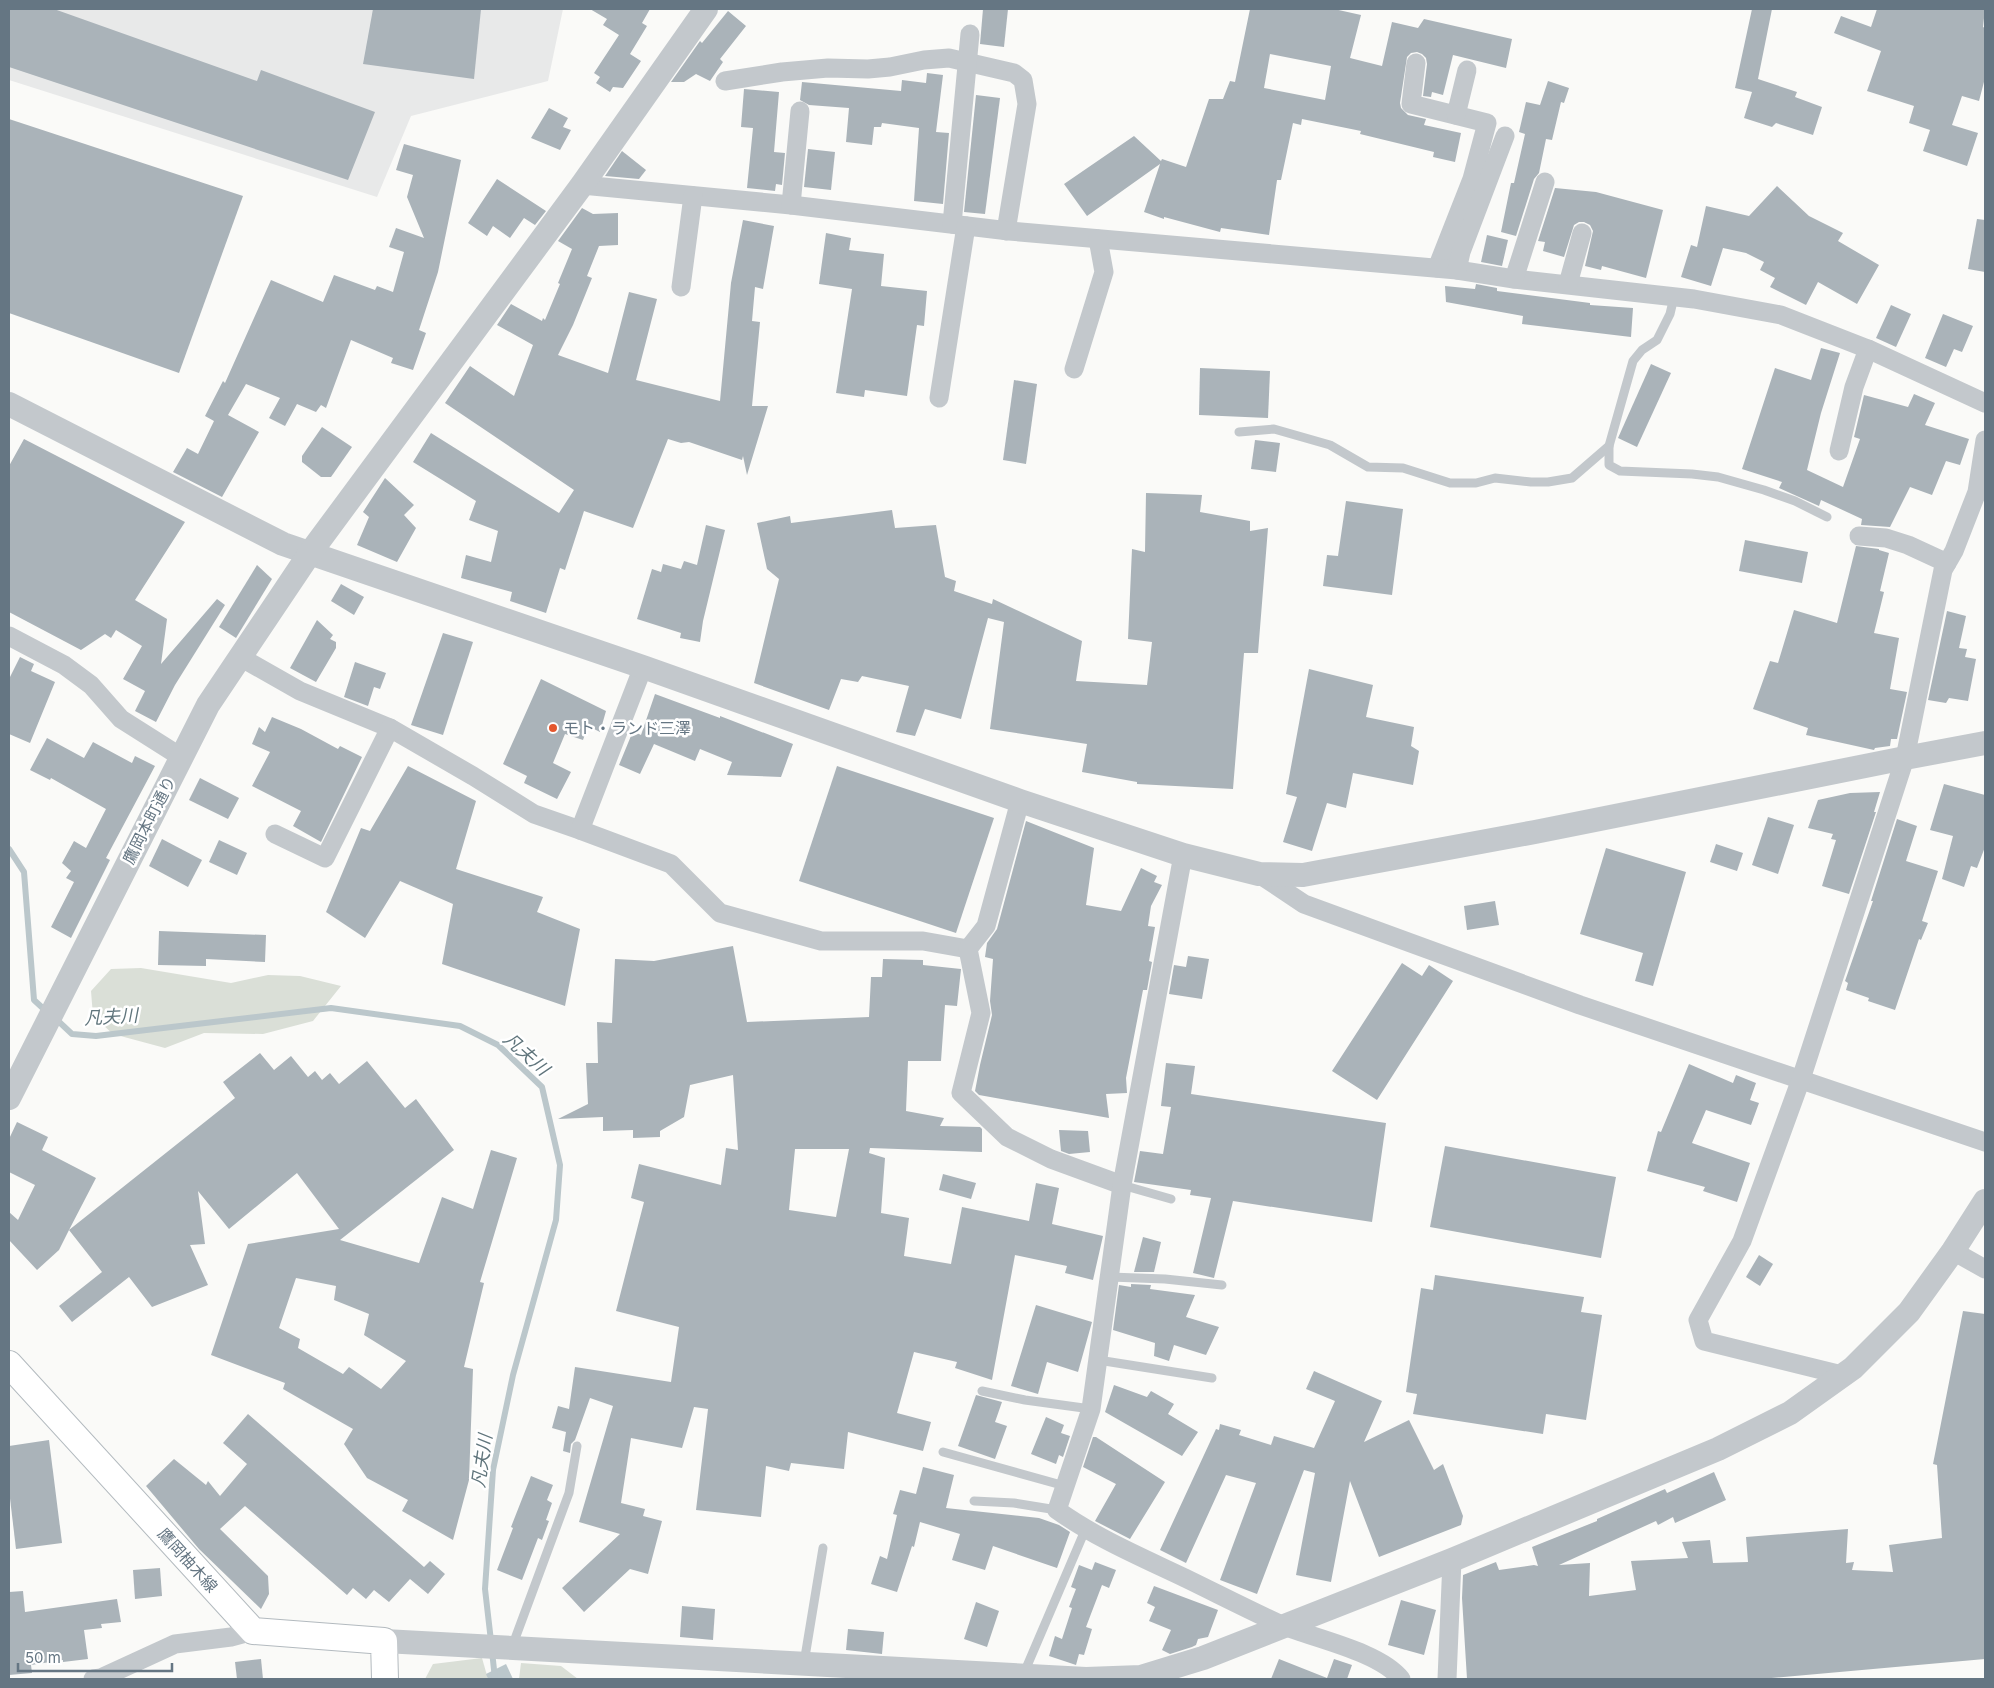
<svg xmlns="http://www.w3.org/2000/svg" width="1994" height="1688" font-family="Inter,'Noto Sans JP',sans-serif">
<rect width="100%" height="100%" fill="#fafaf8"/>
<polygon fill="#e8e9e9" points="9,9 563,9 548,81 411,116 377,197 9,80"/>
<g fill="#dadfd7">
<polygon points="141,968 231,983 268,975 300,976 341,986 313,1021 263,1034 204,1033 165,1048 113,1034 93,1016 91,991 111,969"/>
<polygon points="482,1658 488,1679 425,1679 433,1664"/>
<polygon points="521,1663 561,1666 578,1679 519,1679"/>
</g>
<polygon fill="#bbc7cb" points="506,1664 513,1679 488,1679 486,1674"/>
<g fill="none" stroke-linecap="round" stroke-linejoin="round">
<g stroke="#bbc7cb" stroke-width="6">
<polyline points="9,849 24,872 34,1000 47,1012"/>
<polyline points="55,1018 72,1034 96,1036 331,1008 460,1026 498,1045 542,1087 560,1165 556,1220 513,1375 493,1470 485,1589 491,1641"/>
<polyline points="492,1651 495,1679"/>
</g>
</g>
<g fill="#aab3b9" fill-rule="evenodd">
<polygon points="9,9 54,9 257,81 261,70 375,112 348,180 9,67"/>
<polygon points="373,9 481,9 474,79 363,64"/>
<polygon points="590,9 650,9 642,23 647,26 630,54 641,61 623,88 613,87 610,92 596,83 600,77 594,73 619,35 603,25 607,19"/>
<polygon points="983,9 1008,9 1004,47 980,44"/>
<path d="M1250,9H1334L1361,15L1350,58L1382,66L1392,22L1418,28L1424,19L1512,39L1506,68L1453,55L1443,95L1432,92L1431,97L1423,96L1427,64L1426,58L1422,54L1417,52L1411,53L1407,57L1400,103L1401,108L1408,115L1426,119L1424,125L1461,133L1455,162L1433,157L1434,152L1360,134L1361,131L1302,119L1301,125L1293,123L1281,180H1277L1269,235L1221,228L1220,232L1164,217V219L1144,212L1160,164L1087,216L1064,184L1134,136L1161,161L1162,159L1186,167L1209,99H1223L1230,81L1235,82ZM1270,54L1331,66L1325,100L1264,88Z"/>
<polygon points="1752,9 1772,9 1758,79 1797,92 1795,97 1822,107 1813,135 1776,123 1772,127 1744,118 1752,92 1735,88"/>
<polygon points="1877,9 1985,9 1983,27 1985,28 1985,78 1979,101 1962,96 1952,125 1978,133 1967,166 1923,151 1930,130 1909,123 1914,106 1867,91 1881,51 1834,33 1841,16 1871,27"/>
<polygon points="728,11 746,26 720,59 723,62 710,81 696,74 684,82 671,82 700,41 702,43"/>
<polygon points="927,73 943,75 936,132 949,133 943,204 914,201 919,128 882,123 881,127 874,127 872,145 846,142 849,108 809,105 800,100 802,82 901,91 902,80 926,83"/>
<polygon points="1548,81 1569,88 1564,103 1561,102 1552,140 1546,139 1539,173 1534,179 1516,236 1501,232 1511,183 1514,183 1525,134 1519,132 1526,102 1540,105"/>
<polygon points="744,89 779,92 774,152 785,153 782,185 776,184 775,191 747,188 753,128 741,127"/>
<polygon points="976,95 1000,98 985,214 964,212"/>
<polygon points="549,108 568,118 563,127 571,130 560,150 531,138"/>
<polygon points="9,119 243,196 179,373 9,313"/>
<polygon points="404,144 461,160 438,272 419,330 426,333 413,370 391,363 393,358 351,340 326,408 321,405 316,412 297,404 285,426 269,418 280,398 246,384 228,415 259,432 222,497 173,472 187,448 198,454 214,421 205,416 223,381 225,383 271,280 323,302 334,275 375,290 377,286 393,292 404,252 389,247 396,228 424,238 407,197 413,175 396,170"/>
<polygon points="808,149 835,152 831,190 804,187"/>
<polygon points="622,151 646,170 639,179 605,176"/>
<polygon points="497,179 546,211 535,225 524,218 510,238 493,226 487,236 468,223"/>
<polygon points="1777,186 1809,216 1843,233 1838,241 1879,265 1857,304 1818,282 1806,305 1770,287 1775,278 1760,270 1764,262 1746,253 1723,248 1711,286 1681,277 1691,245 1697,247 1706,206 1749,216"/>
<polygon points="1555,188 1596,192 1663,210 1646,278 1602,266 1601,270 1585,266 1593,231 1590,225 1584,222 1579,222 1574,225 1564,257 1543,251 1545,242 1538,241"/>
<polygon points="582,208 593,214 618,213 618,245 599,246 587,276 592,278 573,325 558,355 608,373 629,292 657,299 636,380 720,401 731,283 743,220 774,226 763,289 755,287 752,321 760,322 752,406 768,406 747,475 743,456 742,460 689,442 681,443 668,439 633,528 584,511 565,570 560,568 546,613 510,601 512,592 461,578 466,555 491,562 498,531 469,520 476,501 413,462 431,433 559,513 574,490 445,403 470,366 514,396 533,345 497,325 511,304 542,321 543,318 545,320 560,284 558,283 572,249 558,241"/>
<polygon points="1977,219 1985,220 1985,272 1968,269"/>
<polygon points="826,233 851,238 849,250 884,254 881,286 927,291 924,326 917,325 907,396 865,390 864,397 836,393 852,289 819,284"/>
<polygon points="1487,235 1508,240 1502,266 1481,262"/>
<polygon points="1476,284 1497,288 1497,291 1590,303 1590,305 1633,308 1631,337 1522,324 1523,316 1446,302 1445,286 1475,289"/>
<polygon points="1891,305 1911,314 1896,347 1876,338"/>
<polygon points="1943,314 1973,326 1962,352 1954,349 1946,367 1925,358"/>
<polygon points="1821,348 1840,353 1821,413 1807,470 1843,487 1860,439 1854,437 1864,395 1908,407 1914,394 1935,403 1925,425 1969,439 1960,465 1946,461 1932,495 1910,487 1890,527 1861,525 1862,519 1821,500 1819,506 1779,488 1782,482 1742,469 1775,368 1811,380"/>
<polygon points="1651,364 1671,373 1637,447 1618,438"/>
<polygon points="1200,368 1270,371 1268,418 1199,415"/>
<polygon points="1014,380 1037,384 1026,464 1003,460"/>
<polygon points="322,427 352,447 331,477 321,477 302,462 302,456"/>
<polygon points="24,439 185,522 135,600 167,619 161,664 217,599 225,605 175,685 156,722 135,711 145,691 123,679 142,646 116,630 111,638 105,634 81,650 9,612 9,466"/>
<polygon points="1255,440 1280,443 1276,472 1251,469"/>
<polygon points="385,478 414,505 404,515 416,528 397,562 357,545 369,517 363,512"/>
<polygon points="1146,493 1202,495 1200,512 1250,521 1250,531 1268,528 1258,653 1244,653 1233,789 1137,784 1137,782 1082,772 1087,744 990,729 1004,622 988,618 961,719 925,709 915,736 896,732 909,686 862,676 858,682 841,679 829,710 754,683 779,579 767,569 757,523 790,516 791,523 892,510 895,528 936,525 945,577 956,581 954,591 992,604 993,599 1082,641 1076,681 1147,685 1152,642 1128,639 1132,549 1145,552"/>
<polygon points="1346,501 1403,509 1392,595 1323,586 1327,555 1338,556"/>
<polygon points="706,525 725,530 703,621 700,642 680,638 681,633 637,619 652,569 661,572 663,564 681,569 684,561 697,565"/>
<polygon points="1745,540 1808,552 1802,583 1739,571"/>
<polygon points="1856,546 1879,549 1879,550 1889,553 1880,591 1884,592 1874,633 1899,638 1890,689 1907,692 1897,739 1891,739 1890,746 1875,748 1874,750 1806,735 1808,728 1753,709 1770,661 1778,663 1794,610 1837,623"/>
<polygon points="257,565 272,579 236,638 219,627"/>
<polygon points="341,584 364,597 354,615 331,601"/>
<polygon points="1947,611 1966,616 1959,648 1967,649 1965,657 1976,659 1968,701 1949,698 1946,703 1928,700"/>
<polygon points="317,620 333,635 330,639 336,642 336,648 316,682 290,668"/>
<polygon points="443,633 473,642 443,735 411,725"/>
<polygon points="20,657 34,664 31,671 55,682 30,743 9,734 9,679"/>
<polygon points="355,662 386,673 380,689 374,687 368,706 344,697"/>
<polygon points="1309,669 1373,685 1366,717 1414,727 1411,746 1419,751 1413,785 1353,773 1346,808 1327,803 1312,851 1283,842 1297,797 1286,794"/>
<polygon points="541,679 606,711 600,732 588,726 583,740 565,734 553,763 571,772 557,799 524,783 527,776 503,764"/>
<polygon points="655,694 720,718 720,716 793,744 781,777 727,775 732,762 700,749 695,761 654,744 640,774 619,765 633,731 641,735"/>
<polygon points="272,717 301,729 338,749 340,746 362,757 321,842 293,826 301,811 252,786 270,752 252,744 259,727 265,732"/>
<polygon points="47,738 84,758 93,742 132,763 135,756 155,766 106,858 110,860 71,938 51,927 74,882 66,878 71,871 62,863 74,841 86,848 106,809 51,778 50,780 30,770"/>
<polygon points="408,766 476,801 456,869 543,897 537,912 580,929 565,1006 442,964 453,904 400,881 365,938 326,912 361,828 370,831"/>
<polygon points="837,766 994,818 956,933 799,881"/>
<polygon points="200,778 239,798 228,819 189,800"/>
<polygon points="1944,784 1985,795 1985,847 1977,868 1971,866 1964,887 1942,879 1953,836 1930,830"/>
<polygon points="1880,792 1874,812 1876,812 1849,894 1822,886 1836,840 1831,839 1833,834 1808,828 1818,800 1850,793"/>
<polygon points="1768,817 1794,825 1778,874 1752,865"/>
<polygon points="1897,819 1917,826 1906,861 1938,871 1922,921 1928,923 1921,940 1919,939 1895,1010 1868,1001 1869,998 1846,990 1848,983 1845,981 1873,901 1871,901"/>
<polygon points="1026,821 1094,848 1086,905 1121,911 1141,868 1157,876 1154,882 1162,885 1151,906 1148,926 1155,927 1149,961 1152,962 1147,990 1143,990 1126,1078 1127,1093 1106,1094 1109,1118 979,1095 975,1091 980,1065 992,1015 990,1001 993,959 985,957 987,943 997,929"/>
<polygon points="162,839 202,860 188,887 149,866"/>
<polygon points="219,840 247,853 237,875 209,862"/>
<polygon points="1716,844 1743,853 1737,871 1710,862"/>
<polygon points="1606,848 1686,872 1653,986 1635,981 1643,953 1580,934"/>
<polygon points="1495,901 1499,925 1467,930 1464,906"/>
<polygon points="159,931 266,935 265,962 206,959 206,966 158,965"/>
<path d="M733,946L747,1022L869,1017L871,977H882L883,959L923,960V965L961,969L957,1006L945,1005L941,1061H908L906,1111L944,1118L940,1126L980,1127L982,1129V1152L870,1148L869,1153L885,1158L881,1213L909,1218L904,1256L951,1264L962,1207L1029,1221L1036,1183L1059,1188L1052,1224L1103,1236L1093,1280L1065,1273L1067,1266L1015,1255L992,1380L955,1368L957,1362L914,1352L897,1413L931,1422L923,1451L848,1432L844,1469L791,1463L789,1471L766,1466L761,1517L696,1510L708,1409L694,1407L682,1448L631,1438L621,1503L645,1509L643,1516L662,1521L648,1574L630,1569L584,1612L562,1588L620,1534L579,1522L613,1406L590,1398L575,1440L571,1444L570,1453L563,1451L566,1432L552,1428L558,1406L569,1409L575,1367L671,1382L679,1327L616,1311L644,1202L631,1198L639,1164L721,1185L726,1148L738,1150L733,1075L690,1085L684,1117L660,1131V1137L633,1138V1130L603,1131V1117L558,1119L588,1104L586,1063H598L597,1022L612,1023L615,959L654,961ZM795,1149H849L836,1217L789,1210Z"/>
<polygon points="1188,956 1209,959 1202,999 1169,994 1174,965 1186,967"/>
<polygon points="1402,963 1422,976 1429,965 1453,981 1377,1100 1332,1071"/>
<path d="M260,1053L274,1070L291,1056L308,1077L315,1071L322,1080L330,1073L339,1084L367,1061L405,1108L416,1099L454,1150L340,1240L419,1263L442,1197L473,1209L491,1150L517,1158L480,1282L484,1283L464,1367L473,1369L469,1480L453,1540L402,1511L408,1500L367,1478L344,1444L353,1429L283,1389L285,1383L211,1355L248,1244L339,1229L297,1173L229,1229L198,1191L205,1244L190,1245L208,1285L152,1307L129,1277L72,1322L59,1306L102,1272L69,1230L59,1250L37,1270L9,1240V1212L18,1220L35,1185L9,1172V1139L17,1122L48,1137L42,1150L96,1178L69,1230L235,1098L223,1082ZM296,1278L336,1286L334,1300L369,1314L364,1335L406,1361L381,1389L349,1367L343,1374L298,1348L300,1339L279,1328Z"/>
<polygon points="1166,1063 1195,1066 1191,1094 1386,1123 1372,1222 1233,1201 1214,1278 1193,1273 1211,1198 1190,1195 1191,1190 1134,1182 1140,1151 1163,1154 1171,1107 1161,1106"/>
<polygon points="1689,1064 1733,1083 1736,1075 1756,1083 1750,1100 1759,1103 1751,1125 1706,1110 1692,1143 1750,1163 1737,1202 1703,1191 1705,1187 1647,1171 1658,1131 1661,1132"/>
<polygon points="1059,1130 1088,1131 1090,1152 1069,1154 1061,1151"/>
<polygon points="1445,1146 1616,1177 1601,1258 1430,1227"/>
<polygon points="943,1174 976,1183 971,1199 939,1190"/>
<polygon points="1143,1237 1161,1242 1154,1272 1134,1272"/>
<polygon points="1759,1255 1773,1264 1760,1286 1746,1277"/>
<polygon points="1435,1275 1584,1297 1581,1312 1602,1315 1586,1420 1546,1414 1543,1434 1413,1414 1417,1394 1406,1392 1421,1288 1433,1290"/>
<polygon points="1131,1284 1151,1285 1150,1289 1195,1295 1186,1317 1219,1327 1206,1355 1174,1345 1169,1361 1154,1356 1155,1343 1113,1330 1119,1285 1131,1287"/>
<polygon points="1036,1305 1092,1322 1078,1372 1047,1362 1038,1394 1011,1386"/>
<polygon points="1963,1311 1985,1314 1985,1659 1760,1679 1467,1679 1462,1598 1463,1575 1496,1562 1499,1570 1534,1565 1538,1566 1532,1547 1597,1521 1597,1519 1665,1489 1667,1493 1714,1472 1726,1500 1675,1523 1673,1517 1658,1525 1656,1521 1559,1565 1590,1563 1589,1596 1636,1590 1631,1561 1688,1558 1682,1542 1710,1540 1713,1563 1748,1562 1746,1537 1848,1529 1846,1563 1854,1562 1852,1570 1893,1572 1889,1545 1942,1538 1937,1465 1933,1464"/>
<polygon points="1314,1371 1382,1401 1364,1442 1409,1420 1434,1470 1443,1464 1463,1516 1461,1525 1379,1557 1350,1481 1331,1582 1296,1575 1315,1473 1304,1470 1257,1594 1220,1580 1256,1483 1226,1475 1186,1563 1160,1550 1216,1429 1219,1430 1220,1424 1241,1430 1239,1435 1271,1445 1274,1436 1314,1448 1335,1401 1306,1389"/>
<polygon points="1114,1385 1147,1397 1151,1391 1174,1404 1168,1414 1198,1432 1182,1456 1105,1412"/>
<polygon points="976,1395 1002,1402 995,1422 1007,1426 995,1459 958,1446"/>
<polygon points="248,1414 424,1567 430,1561 445,1574 428,1594 410,1579 389,1602 374,1590 366,1599 353,1588 347,1595 245,1506 220,1529 268,1576 269,1594 261,1609 199,1549 146,1486 174,1459 206,1485 208,1481 220,1496 247,1464 223,1443"/>
<polygon points="1046,1417 1064,1425 1061,1433 1070,1436 1063,1457 1059,1455 1056,1464 1031,1454"/>
<polygon points="1093,1437 1096,1437 1165,1482 1130,1539 1095,1521 1116,1484 1083,1467"/>
<polygon points="49,1440 62,1543 16,1549 9,1490 9,1446"/>
<polygon points="923,1467 954,1475 946,1508 1039,1518 1059,1525 1070,1532 1057,1568 993,1546 985,1570 952,1560 960,1534 920,1522 914,1547 912,1546 897,1592 871,1584 880,1556 887,1559 897,1515 893,1514 900,1490 916,1494"/>
<polygon points="531,1476 553,1485 547,1500 552,1503 546,1520 549,1521 542,1540 538,1538 522,1580 497,1570 513,1528 511,1527"/>
<polygon points="1095,1562 1116,1570 1109,1588 1102,1585 1086,1627 1092,1629 1084,1655 1079,1654 1076,1665 1049,1656 1055,1636 1062,1639 1072,1608 1069,1607 1076,1589 1071,1587 1079,1565 1092,1570"/>
<polygon points="160,1568 162,1596 135,1599 133,1570"/>
<polygon points="1154,1586 1218,1610 1208,1637 1198,1639 1196,1645 1192,1647 1170,1654 1162,1650 1171,1630 1149,1621 1155,1607 1147,1603"/>
<polygon points="23,1591 25,1612 117,1599 121,1622 101,1624 102,1628 84,1630 88,1659 63,1662 63,1660 31,1665 32,1673 9,1675 9,1592"/>
<polygon points="1401,1600 1436,1610 1424,1655 1388,1645"/>
<polygon points="976,1602 999,1611 987,1647 964,1639"/>
<polygon points="682,1606 715,1609 713,1640 680,1637"/>
<polygon points="848,1629 884,1632 882,1654 846,1650"/>
<polygon points="261,1659 263,1679 237,1679 235,1662"/>
<polygon points="1279,1659 1327,1678 1334,1659 1352,1665 1347,1679 1271,1679"/>
</g>
<g fill="none" stroke-linecap="round" stroke-linejoin="round">
<g stroke="#b3babf" stroke-width="28">
<polyline id="secondary" points="9,1364 253,1631 384,1641 385,1679"/>
</g>
<g stroke="#c3c8cc" stroke-width="9">
<polyline points="1239,432 1274,429 1330,445 1368,467 1403,468 1450,483 1476,483 1495,478 1531,482 1548,482 1572,478 1609,446 1633,361 1642,350 1657,340 1670,314 1674,297"/>
<polyline points="1609,446 1609,465 1620,471 1692,474 1718,477 1764,490 1795,501 1827,517"/>
<polyline points="1122,1185 1171,1199"/>
<polyline points="1110,1277 1165,1279 1222,1285"/>
<polyline points="1098,1360 1212,1378"/>
<polyline points="982,1391 1025,1400 1091,1409"/>
<polyline points="943,1452 1065,1486"/>
<polyline points="974,1501 1014,1503 1057,1510"/>
<polyline points="512,1647 569,1493 577,1446"/>
<polyline points="804,1663 823,1548"/>
<polyline points="1024,1673 1086,1528"/>
</g>
<g stroke="#c3c8cc" stroke-width="19">
<polyline points="1416,63 1411,104 1487,123 1472,179 1437,268"/>
<polyline points="725,81 782,72 828,68 868,69 890,67 924,60 949,58 1014,73 1023,80 1027,104 1006,231"/>
<polyline points="1456,115 1467,70"/>
<polyline points="582,185 791,205 1009,231 1457,270 1514,279 1694,299 1781,315 1868,349 1985,403"/>
<polyline points="791,205 800,111"/>
<polyline points="952,224 970,34"/>
<polyline points="1457,270 1461,252 1505,136"/>
<polyline points="1514,279 1545,182"/>
<polyline points="1568,284 1582,233"/>
<polyline points="681,287 693,196"/>
<polyline points="1074,369 1104,272 1098,239"/>
<polyline points="939,398 966,226"/>
<polyline points="1839,451 1854,387 1868,349"/>
<polyline points="1859,536 1886,538 1908,545 1947,563"/>
<polyline points="9,636 64,665 91,685 121,719 181,757"/>
<polyline points="240,657 300,691 390,728 473,776 534,814 580,830"/>
<polyline points="643,667 580,830 671,864 720,913 821,941 923,941 968,949"/>
<polyline points="1020,801 986,926 968,949 981,1013 961,1093 1007,1137 1051,1159 1122,1185"/>
<polyline points="275,834 325,858 390,728"/>
<path d="M1183,855L1122,1185L1091,1409L1057,1510C1096,1538 1141,1557 1185,1578C1218,1594 1251,1611 1284,1626C1316,1639 1380,1652 1401,1679"/>
<polyline points="1259,874 1304,904 1580,1005 1985,1142"/>
<polyline points="1953,1251 1985,1269"/>
<polyline points="1842,1375 1704,1341 1698,1320 1742,1241 1801,1079 1905,758 1943,570 1954,551 1977,492 1985,440"/>
<polyline points="93,1679 101,1678 175,1644 231,1637 253,1631"/>
<polyline points="1447,1679 1452,1560"/>
</g>
<g stroke="#c3c8cc" stroke-width="24">
<polyline points="9,404 283,544 643,667 1020,801 1183,855 1259,874 1303,875 1535,832 1905,758 1985,743"/>
<polyline points="9,1098 208,705 310,553 582,185 706,9"/>
<polyline points="384,1641 1086,1679 1141,1677 1203,1658 1452,1560 1718,1449 1790,1413 1853,1368 1909,1312 1953,1251 1985,1201"/>
</g>
<use href="#secondary" stroke="#fff" stroke-width="26"/>
</g>
<circle fill="#e4572e" stroke="#fff" stroke-width="2" cx="553" cy="728" r="5"/>
<g text-anchor="middle" stroke-width="5" stroke-linejoin="round" paint-order="stroke">
<g font-size="16" fill="#657683" stroke="#fff" text-anchor="start">
<text x="563" y="734">モト・ランド三澤</text>
</g>
<g font-size="16" fill="#657683" stroke="#fff">
<text transform="translate(149 820) rotate(-63)" y="6">鷹岡本町通り</text>
<text transform="translate(188 1560) rotate(48)" y="6">鷹岡柚木線</text>
</g>
<g font-size="18" font-style="italic" fill="#60757c" stroke="#fff">
<text transform="translate(111 1017) rotate(-3)" y="6">凡夫川</text>
<text transform="translate(526 1054) rotate(42)" y="6">凡夫川</text>
<text transform="translate(482 1461) rotate(-82)" y="6">凡夫川</text>
</g>
</g>
<rect width="1994" height="1688" fill="none" stroke="#657683" stroke-width="20"/>
<path d="M18 1663v8h154v-8" fill="none" stroke="#657683" stroke-width="2.5"/>
<text x="25" y="1663" font-size="15" fill="#657683" stroke="#ffffff" stroke-width="4" paint-order="stroke">50 m</text>
</svg>
